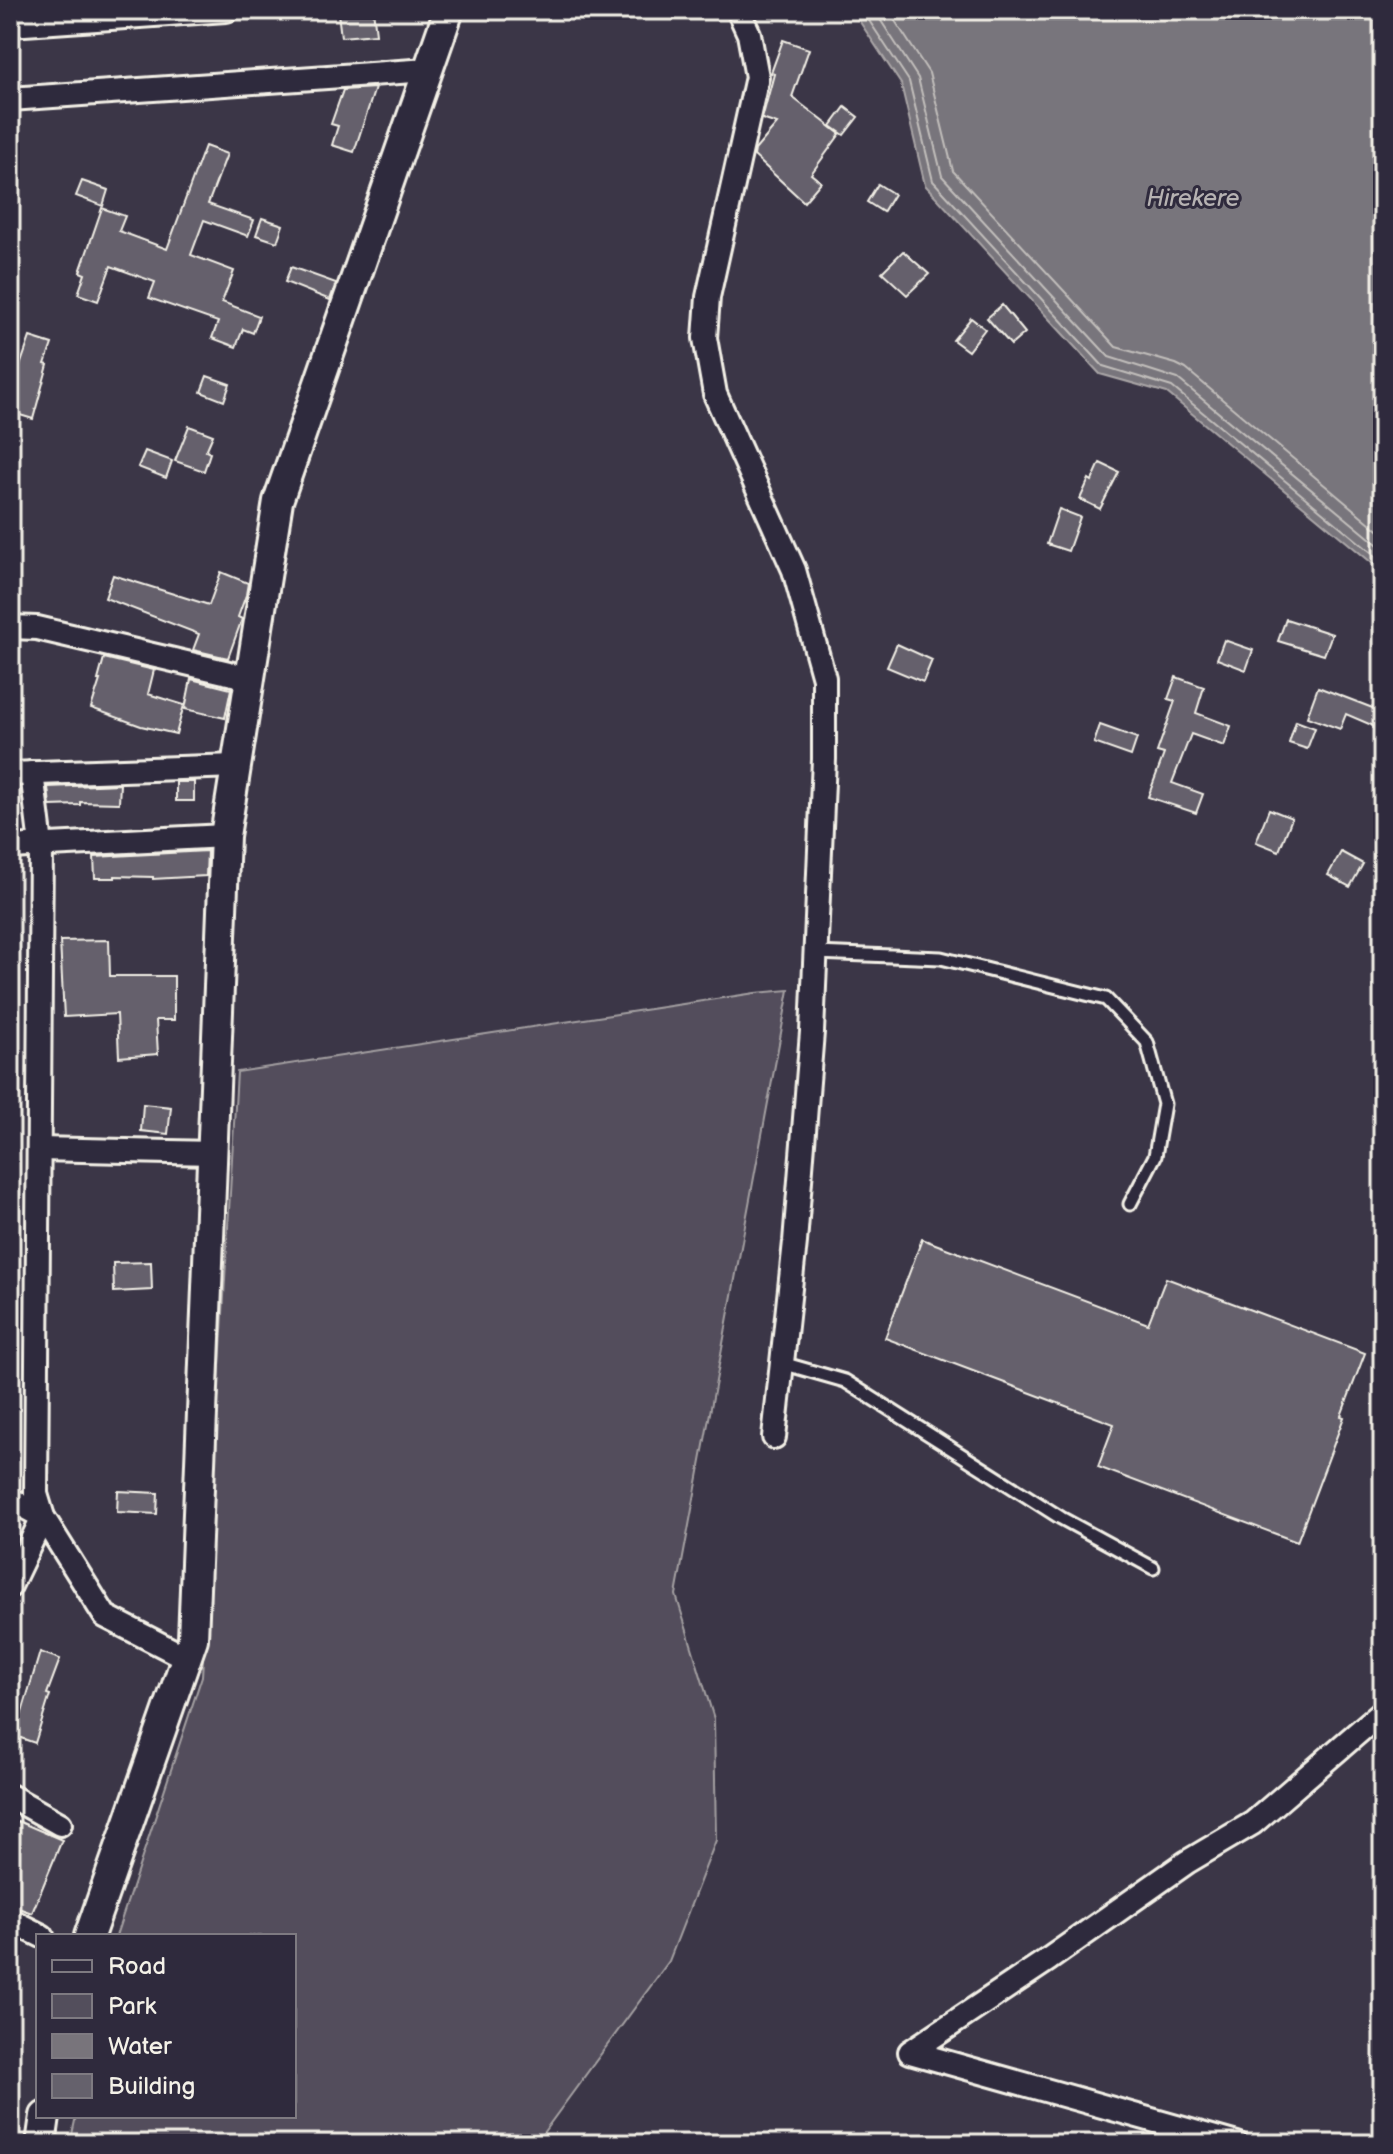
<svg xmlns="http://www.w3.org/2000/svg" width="1393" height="2154" font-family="'Balsamiq Sans',sans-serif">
<rect width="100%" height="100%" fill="#3b3647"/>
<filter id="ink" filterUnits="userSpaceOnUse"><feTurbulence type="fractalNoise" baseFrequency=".0125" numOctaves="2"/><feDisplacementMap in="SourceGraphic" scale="16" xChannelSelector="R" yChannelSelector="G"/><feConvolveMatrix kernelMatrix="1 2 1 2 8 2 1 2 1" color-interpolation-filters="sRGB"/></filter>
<g filter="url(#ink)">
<polygon fill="#534e5c" stroke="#a4a0a2" stroke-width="2" points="789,990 676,1595 714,1719 716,1840 669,1961 535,2144 70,2144 76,2116 294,2116 294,1936 116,1936 202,1676 237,1072 755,993"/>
<polygon fill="#78747b" stroke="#aaa6a7" stroke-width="2" points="852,10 1383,10 1383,572 1167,393 1100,374 925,185 901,84"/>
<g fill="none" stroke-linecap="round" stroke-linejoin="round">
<g stroke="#c2bfbc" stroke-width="2">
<polyline points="862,10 909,81 933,181 1103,366 1172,387 1383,562"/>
<polyline points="874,10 918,78 942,176 1109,357 1178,379 1383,549"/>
<polyline points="888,10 929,73 953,171 1116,347 1176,364 1186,369 1383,534"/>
</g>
</g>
<g fill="#65616c" stroke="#f4f1e8" stroke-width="2">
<polygon points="373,10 376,34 341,37 338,13"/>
<polygon points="783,40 809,49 792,97 840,134 811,174 821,182 804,202 754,156 755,150 777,124 762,119 774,74 771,73"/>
<polygon points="375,88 354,152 332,145 338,126 331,124 343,90"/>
<polygon points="845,107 858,117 844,135 831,126"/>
<polygon points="205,146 227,154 208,204 254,220 248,236 204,220 191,255 234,271 222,302 259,316 253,333 243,329 236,347 212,338 218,322 149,298 155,282 111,266 98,301 78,294 85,274 80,272 102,208 125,216 119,231 167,249"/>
<polygon points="82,181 108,190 103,206 76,196"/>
<polygon points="878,184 894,194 883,212 867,202"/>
<polygon points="262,218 283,225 277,242 256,235"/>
<polygon points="903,251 929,274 907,295 882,272"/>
<polygon points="291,267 336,283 330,300 285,282"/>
<polygon points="1002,305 1025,333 1011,345 987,318"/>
<polygon points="971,318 985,329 968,351 953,340"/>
<polygon points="30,337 52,344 45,364 48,365 33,419 10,412 14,393 11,392"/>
<polygon points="207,376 230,384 224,401 201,392"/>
<polygon points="189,426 213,435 206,451 210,453 204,471 175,461"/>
<polygon points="145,451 172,461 166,478 138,467"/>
<polygon points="1100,463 1119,472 1100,509 1080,499 1089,479 1092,481"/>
<polygon points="1059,509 1080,517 1068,551 1047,544"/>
<polygon points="221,572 248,583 246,595 238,617 242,619 228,658 193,650 199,634 105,598 113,575 209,605"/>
<polygon points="1286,619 1332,634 1324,655 1278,641"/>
<polygon points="1224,640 1253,650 1246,670 1217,659"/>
<polygon points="897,644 932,660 923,682 887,667"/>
<polygon points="104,658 154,670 148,694 184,705 176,734 141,726 91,708 100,680 98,680"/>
<polygon points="1176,677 1204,687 1196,713 1231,726 1224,746 1191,734 1172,783 1203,794 1196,813 1148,797 1164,754 1157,752 1175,701 1168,699"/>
<polygon points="191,679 231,689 225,718 185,709"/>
<polygon points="1318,687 1383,712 1383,730 1346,714 1340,729 1307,717"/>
<polygon points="1296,721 1315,728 1307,749 1289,743"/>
<polygon points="1100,725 1137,738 1131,756 1094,743"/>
<rect x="176" y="782" width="18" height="19"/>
<polygon points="120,784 119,803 80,802 80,805 50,806 48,787"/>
<polygon points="1269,809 1292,818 1279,851 1256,842"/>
<polygon points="207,851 206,876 153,879 153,877 115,876 115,878 95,878 94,857"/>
<polygon points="1341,852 1363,864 1350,887 1328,875"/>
<polygon points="109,940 110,976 174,976 174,1020 156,1020 158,1054 119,1057 117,1014 64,1017 60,941"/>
<polygon points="143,1104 171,1107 168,1134 141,1131"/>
<polygon points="922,1239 1148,1324 1166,1278 1365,1353 1341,1416 1344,1417 1297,1542 1098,1467 1114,1424 885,1338"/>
<polygon points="151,1262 152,1290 114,1292 113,1263"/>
<polygon points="118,1491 158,1493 157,1514 117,1512"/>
<polygon points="40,1652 60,1659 47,1694 50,1695 35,1743 15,1736"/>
<polygon points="10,1820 17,1823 18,1821 62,1840 32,1913 10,1905"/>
</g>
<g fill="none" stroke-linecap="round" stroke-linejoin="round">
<g stroke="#f4f1e8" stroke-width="17">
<g id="service">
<polyline points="816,953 941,958 1106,999 1147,1042 1164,1104 1155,1156 1130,1204"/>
<polyline points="782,1363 845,1381 1061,1518 1153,1568"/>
</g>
</g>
<g stroke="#f4f1e8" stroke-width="28">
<g id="minor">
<polyline points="738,10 749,34 757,77 708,297 705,338 715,394 794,570 824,678 824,759 812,1032 795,1242 774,1437"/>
<polyline points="10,25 226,10"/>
<polyline points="10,99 428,70"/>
<polyline points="10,627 37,628 250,678"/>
<polyline points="32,773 41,845 36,1494 43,1517 105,1616 175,1652 187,1656"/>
<polyline points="10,774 236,766"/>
<polyline points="10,847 225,836"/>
<polyline points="39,1149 213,1153"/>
<polyline points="10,1499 43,1517 10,1586"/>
<polyline points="10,1796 60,1824"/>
<polyline points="10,1920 42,1936"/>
<polyline points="1237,2144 910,2052 1049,1959 1187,1862 1253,1823 1383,1711"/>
</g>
</g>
<g stroke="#f4f1e8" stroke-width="34">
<g id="tertiary">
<polyline points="89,1936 193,1639 225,836 278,501 449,10"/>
<polyline points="41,2144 45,2116"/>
</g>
</g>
<use href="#service" stroke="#2f2a3d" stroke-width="11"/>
<use href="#minor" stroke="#2f2a3d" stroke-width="22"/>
<use href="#tertiary" stroke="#2f2a3d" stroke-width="28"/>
</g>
</g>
<g text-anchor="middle" stroke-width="6" stroke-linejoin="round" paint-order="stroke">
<g font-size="24" font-style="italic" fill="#b6b2b2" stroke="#2f2a3d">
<text x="1193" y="206">Hirekere</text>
</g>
</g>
<rect width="1393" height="2154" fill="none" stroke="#2f2a3d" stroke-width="40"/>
<rect x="20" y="20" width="1353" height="2114" fill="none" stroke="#f4f1e8" stroke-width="3" filter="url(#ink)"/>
<rect x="36" y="1934" width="260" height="184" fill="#2f2a3d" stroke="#7e7a81" stroke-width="2"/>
<rect x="52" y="1960" width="40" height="12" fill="#2f2a3d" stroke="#7e7a81" stroke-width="2"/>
<text x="108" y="1974" font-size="24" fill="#f4f1e8">Road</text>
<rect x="52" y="1994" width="40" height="24" fill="#534e5c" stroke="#7e7a81" stroke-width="2"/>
<text x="108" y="2014" font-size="24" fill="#f4f1e8">Park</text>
<rect x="52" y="2034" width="40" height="24" fill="#78747b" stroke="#7e7a81" stroke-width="2"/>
<text x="108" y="2054" font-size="24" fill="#f4f1e8">Water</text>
<rect x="52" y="2074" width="40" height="24" fill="#65616c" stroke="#7e7a81" stroke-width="2"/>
<text x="108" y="2094" font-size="24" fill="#f4f1e8">Building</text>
</svg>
